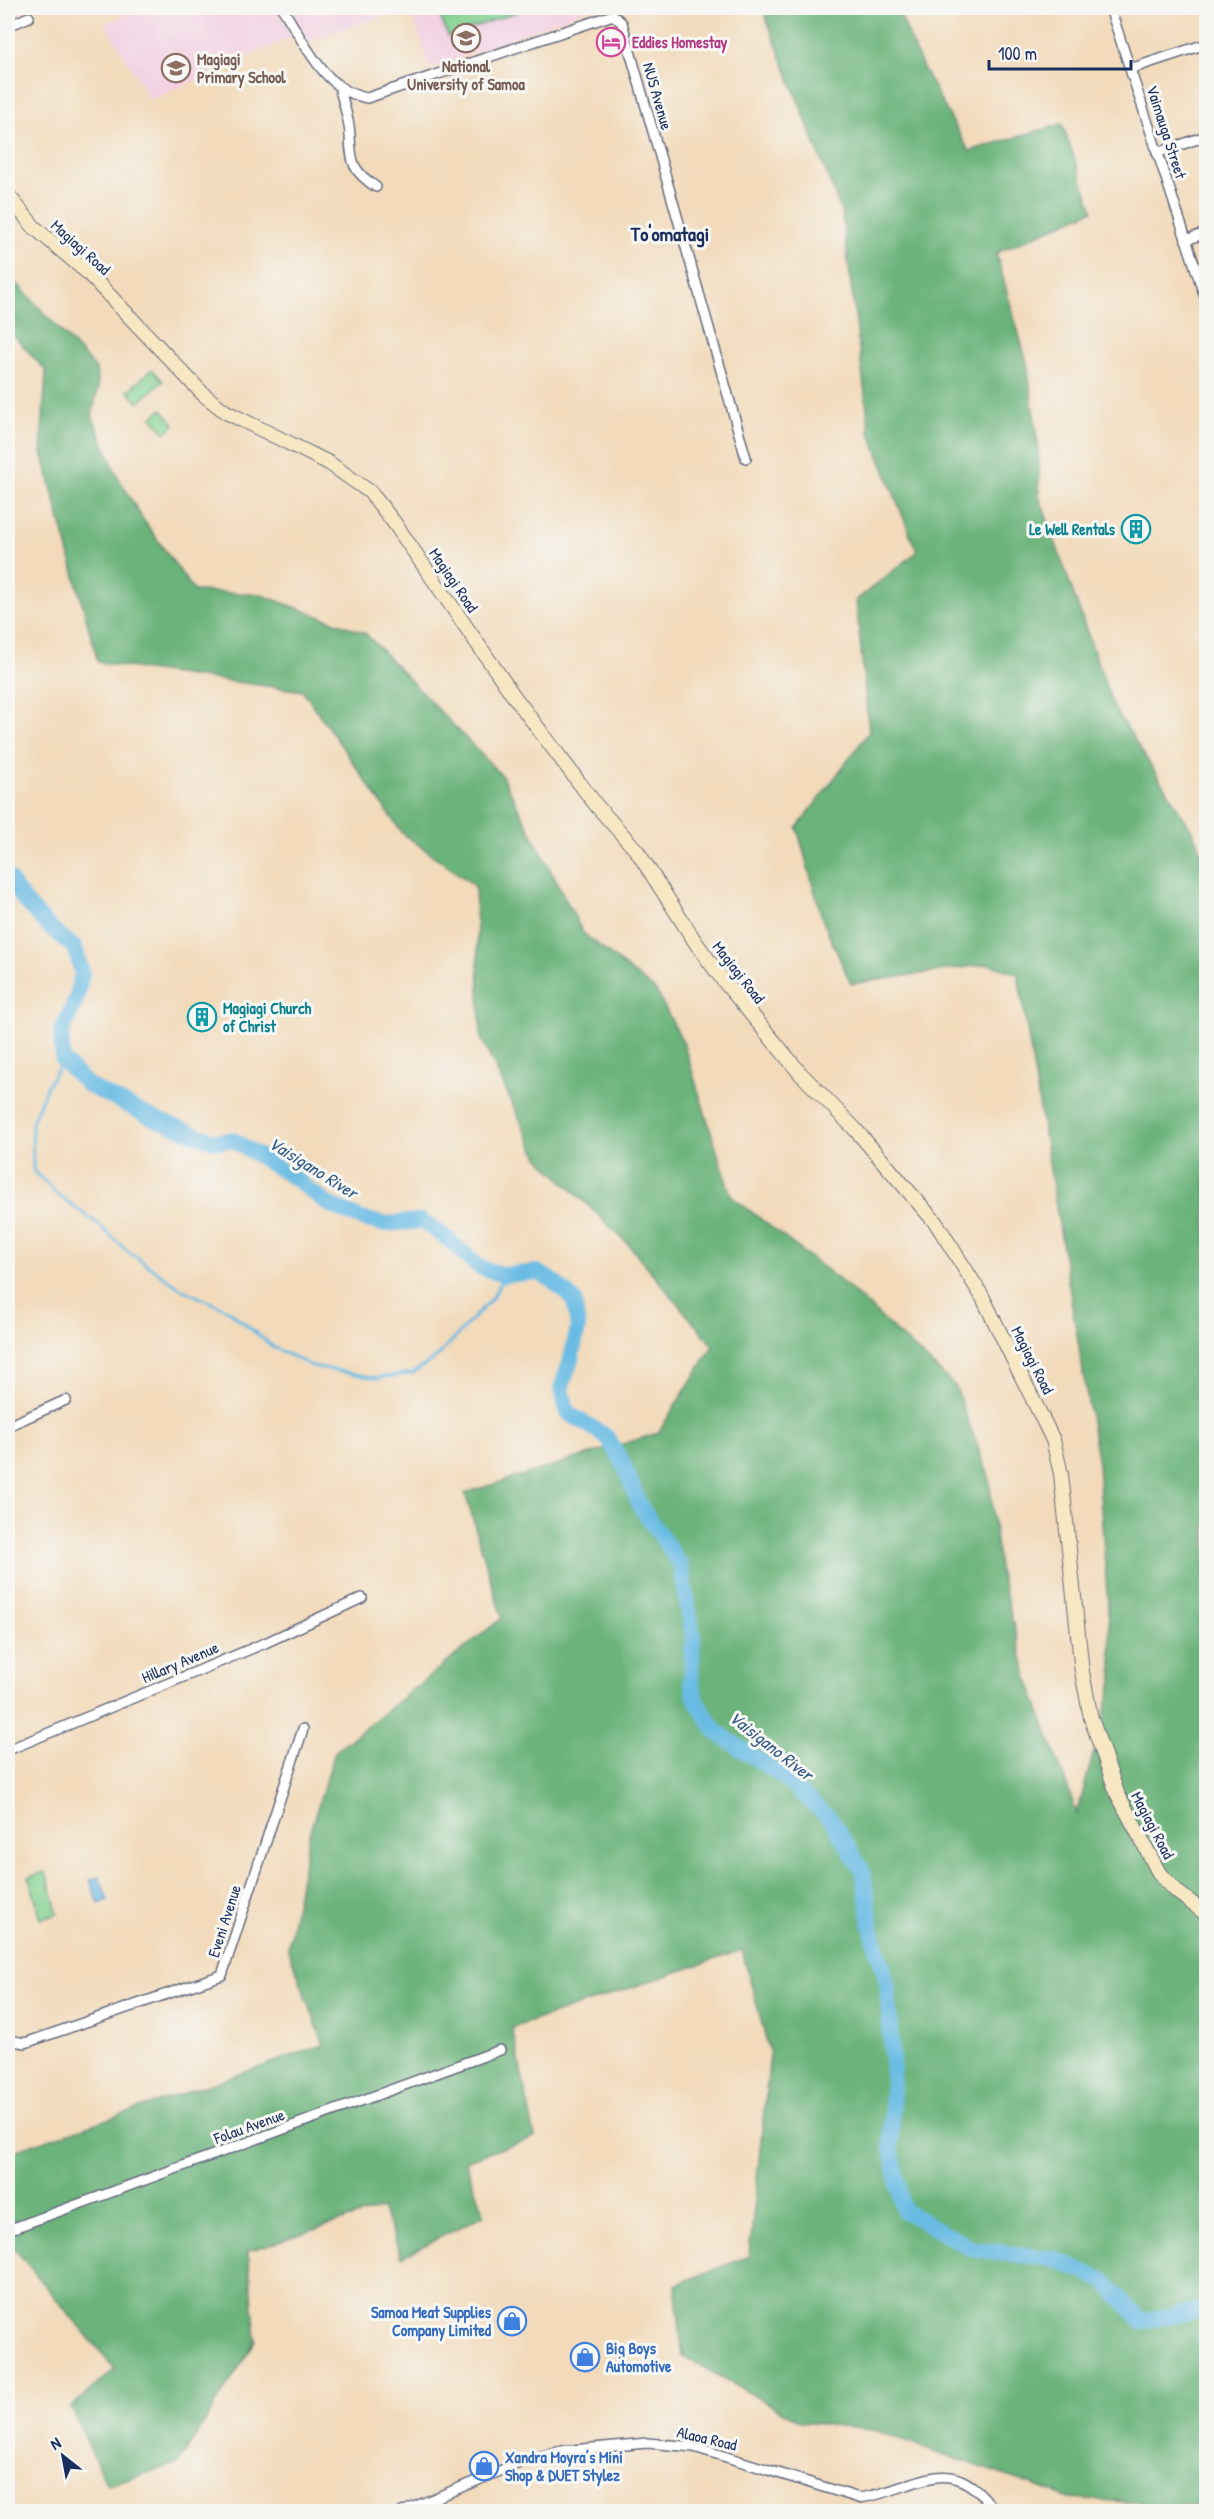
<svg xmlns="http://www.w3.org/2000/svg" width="1214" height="2519" font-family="'Patrick Hand',sans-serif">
<rect width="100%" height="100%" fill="#f6f6f2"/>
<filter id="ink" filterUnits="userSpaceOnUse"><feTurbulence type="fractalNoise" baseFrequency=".0167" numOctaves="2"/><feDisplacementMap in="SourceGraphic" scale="12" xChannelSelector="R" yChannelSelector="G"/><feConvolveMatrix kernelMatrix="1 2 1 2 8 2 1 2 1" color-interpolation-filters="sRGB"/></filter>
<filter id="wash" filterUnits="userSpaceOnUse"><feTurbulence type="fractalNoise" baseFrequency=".008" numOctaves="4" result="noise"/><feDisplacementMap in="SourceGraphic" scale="24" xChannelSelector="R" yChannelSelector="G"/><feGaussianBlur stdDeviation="1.35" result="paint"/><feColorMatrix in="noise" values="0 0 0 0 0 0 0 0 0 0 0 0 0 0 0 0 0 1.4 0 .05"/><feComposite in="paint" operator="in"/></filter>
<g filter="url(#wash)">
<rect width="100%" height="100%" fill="#f2daba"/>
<g fill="#f2cfe2">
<polygon points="140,8 273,8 294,36 150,100 105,24"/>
<polygon points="287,8 408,8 311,40 303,40"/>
<polygon points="410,8 592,8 430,69"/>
<polygon points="15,2483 14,2511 8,2511 8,2484"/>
</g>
<g fill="#84d18f" stroke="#508076" stroke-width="1.5">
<polygon points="437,8 529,8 448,36"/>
<polygon points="152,369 163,381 138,403 128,391"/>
<polygon points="162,409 175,425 165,433 152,417"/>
<polygon points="46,1872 58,1914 41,1919 29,1877"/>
</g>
<polygon fill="#6bb37a" stroke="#43716c" stroke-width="1.5" points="762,8 897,8 923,68 969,151 1062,124 1093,210 996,253 1027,363 1039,454 1039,496 1113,706 1193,832 1206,864 1206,2507 1070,2498 871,2429 801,2422 683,2356 675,2285 749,2256 770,2054 742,1950 512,2028 535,2137 465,2161 484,2215 402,2257 382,2208 248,2251 256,2340 179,2463 107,2485 71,2407 115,2369 8,2241 8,2153 324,2045 288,1948 309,1834 335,1752 502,1618 465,1493 658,1433 713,1346 628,1244 538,1157 481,1038 475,886 402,833 303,691 147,670 98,662 41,449 46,371 8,329 8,274 96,369 98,387 92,416 118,477 142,518 194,591 259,594 365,633 502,776 583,933 656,991 683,1042 731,1196 847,1286 955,1386 989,1477 999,1570 1028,1679 1077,1814 1113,1681 1098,1464 1018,974 988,964 851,984 823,921 797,828 869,732 856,600 917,552 870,433 842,213"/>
<polygon fill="#69bbe4" stroke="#4275a1" stroke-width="1.5" points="99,1877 108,1900 99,1904 90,1880"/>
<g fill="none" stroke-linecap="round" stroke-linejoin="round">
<polyline stroke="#69bbe4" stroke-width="3" points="63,1061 48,1084 32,1122 33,1170 57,1194 98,1224 125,1249 183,1290 228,1310 273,1347 312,1366 377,1378 413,1373 437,1357 493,1297 504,1275"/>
<polyline stroke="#69bbe4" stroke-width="16" points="8,877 23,899 47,925 75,948 82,973 77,997 61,1034 63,1061 89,1086 155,1119 214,1141 233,1140 294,1178 328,1204 362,1219 384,1224 422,1221 449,1240 479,1267 504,1275 537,1272 553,1281 574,1300 578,1328 570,1363 561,1388 568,1413 606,1436 623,1463 640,1506 680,1564 693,1636 691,1680 696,1700 715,1731 779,1774 831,1819 863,1872 872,1931 887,1982 893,2074 891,2147 903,2210 972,2249 1055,2259 1104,2281 1142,2321 1206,2309"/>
</g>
</g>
<g filter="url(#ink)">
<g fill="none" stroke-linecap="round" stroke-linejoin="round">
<g stroke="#666b7e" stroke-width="12">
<g id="street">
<path d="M282,8C304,41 324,91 367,98L613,15L622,23L746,458"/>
<polyline points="1110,8 1206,300"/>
<polyline points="8,21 15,23 29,17"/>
<polyline points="1130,69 1206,44"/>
<path d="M340,89C343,103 350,121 350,136C351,162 352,171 376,187"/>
<polyline points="1157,153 1206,136"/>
<polyline points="1186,240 1206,233"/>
<polyline points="8,1426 66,1400"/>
<polyline points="8,1750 265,1643 362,1598"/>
<polyline points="8,2040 25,2043 222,1975 303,1729"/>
<polyline points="8,2230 500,2050"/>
<path d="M402,2512L526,2460L561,2451L647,2443L694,2447L859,2498C916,2491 951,2446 995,2512"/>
</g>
</g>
<g stroke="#666b7e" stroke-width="16">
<polyline id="secondary" points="8,195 34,227 88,273 204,395 226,412 329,463 370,492 393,521 513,695 596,805 637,851 696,943 723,980 800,1073 855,1129 936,1223 982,1296 1053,1440 1061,1474 1082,1672 1091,1718 1117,1793 1159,1873 1176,1891 1206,1914"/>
</g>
<use href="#street" stroke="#fff" stroke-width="9"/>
<use href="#secondary" stroke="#f7e8c3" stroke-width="14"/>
</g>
</g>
<defs>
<g id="university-ring" transform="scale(1.5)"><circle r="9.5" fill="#f6f6f2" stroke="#8d6e63" stroke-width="1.5"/><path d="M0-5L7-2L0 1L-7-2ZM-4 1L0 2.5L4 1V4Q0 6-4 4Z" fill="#8d6e63"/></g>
<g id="hotel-ring" transform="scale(1.5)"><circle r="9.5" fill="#f6f6f2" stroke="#d1479c" stroke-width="1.5"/><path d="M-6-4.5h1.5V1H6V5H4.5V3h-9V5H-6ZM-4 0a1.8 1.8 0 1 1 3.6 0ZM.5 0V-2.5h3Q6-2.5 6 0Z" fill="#d1479c"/></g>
<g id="school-ring" transform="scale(1.5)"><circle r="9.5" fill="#f6f6f2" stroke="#8d6e63" stroke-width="1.5"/><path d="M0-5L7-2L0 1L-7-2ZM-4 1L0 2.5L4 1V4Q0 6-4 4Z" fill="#8d6e63"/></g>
<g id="building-ring" transform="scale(1.5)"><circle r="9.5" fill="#f6f6f2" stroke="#0f9aa8" stroke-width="1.5"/><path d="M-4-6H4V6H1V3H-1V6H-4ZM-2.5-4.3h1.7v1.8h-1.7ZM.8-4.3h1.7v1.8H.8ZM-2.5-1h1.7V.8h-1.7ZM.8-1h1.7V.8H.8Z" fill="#0f9aa8"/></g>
<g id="shop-ring" transform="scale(1.5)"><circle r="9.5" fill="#f6f6f2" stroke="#3f7fe0" stroke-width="1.5"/><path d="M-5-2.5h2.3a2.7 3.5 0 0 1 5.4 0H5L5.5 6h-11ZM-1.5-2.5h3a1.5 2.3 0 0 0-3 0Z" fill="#3f7fe0"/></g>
</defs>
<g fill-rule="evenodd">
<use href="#university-ring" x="466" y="38"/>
<use href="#hotel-ring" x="611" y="42"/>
<use href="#school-ring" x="176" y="68"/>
<use href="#building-ring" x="1136" y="529"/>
<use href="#building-ring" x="202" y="1017"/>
<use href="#shop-ring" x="512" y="2321"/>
<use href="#shop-ring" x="585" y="2357"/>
<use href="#shop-ring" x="484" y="2466"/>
</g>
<g text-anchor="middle" stroke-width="6" stroke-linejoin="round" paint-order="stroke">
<g font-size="16" font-weight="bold" fill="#b23c85" stroke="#f6f6f2" text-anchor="start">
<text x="632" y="48">Eddies Homestay</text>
</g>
<g font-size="16" font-weight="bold" fill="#785e54" stroke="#f6f6f2" text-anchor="start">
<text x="197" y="65">Magiagi<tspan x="197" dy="18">Primary School</tspan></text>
<text x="466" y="72" text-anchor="middle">National<tspan x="466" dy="18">University of Samoa</tspan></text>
</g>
<g font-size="16" fill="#1b2f5e" stroke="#f6f6f2">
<text transform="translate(658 96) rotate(74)" y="6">NUS Avenue</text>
<text transform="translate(1167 132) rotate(72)" y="6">Vaimauga Street</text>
<text transform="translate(81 247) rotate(42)" y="6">Magiagi Road</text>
<text transform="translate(454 580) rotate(56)" y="6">Magiagi Road</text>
<text transform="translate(739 972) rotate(52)" y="6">Magiagi Road</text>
<text transform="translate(1033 1360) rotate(63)" y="6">Magiagi Road</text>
<text transform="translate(180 1662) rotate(-23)" y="6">Hillary Avenue</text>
<text transform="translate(1153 1825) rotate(62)" y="6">Magiagi Road</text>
<text transform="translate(224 1921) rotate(-72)" y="6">Eveni Avenue</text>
<text transform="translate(249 2126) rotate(-20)" y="6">Folau Avenue</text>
<text transform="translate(707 2438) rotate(13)" y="6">Alaoa Road</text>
</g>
<g font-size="16" font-weight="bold" fill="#0d838f" stroke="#f6f6f2" text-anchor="end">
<text x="1115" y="535">Le Well Rentals</text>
<text x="223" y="1014" text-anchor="start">Magiagi Church<tspan x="223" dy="18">of Christ</tspan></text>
</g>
<g font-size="16" font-weight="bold" fill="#366cbe" stroke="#f6f6f2" text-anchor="start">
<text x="491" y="2318" text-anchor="end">Samoa Meat Supplies<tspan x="491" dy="18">Company Limited</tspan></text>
<text x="606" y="2354">Big Boys<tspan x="606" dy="18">Automotive</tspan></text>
<text x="505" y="2463">Xandra Moyra’s Mini<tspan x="505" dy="18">Shop &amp; DUET Stylez</tspan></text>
</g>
<g font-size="18" font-style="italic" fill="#325986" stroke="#f6f6f2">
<text transform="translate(313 1168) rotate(32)" y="6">Vaisigano River</text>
<text transform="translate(771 1746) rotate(38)" y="6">Vaisigano River</text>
</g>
<g font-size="20" font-weight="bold" fill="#1b2f5e" stroke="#f6f6f2">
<text x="670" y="241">To'omatagi</text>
</g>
</g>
<rect width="1214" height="2519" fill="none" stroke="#f6f6f2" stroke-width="30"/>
<g transform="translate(63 2456) rotate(329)" stroke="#f6f6f2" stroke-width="4.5" paint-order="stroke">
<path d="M0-4.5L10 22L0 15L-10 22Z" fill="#1b2f5e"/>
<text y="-9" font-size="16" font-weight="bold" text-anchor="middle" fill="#1b2f5e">N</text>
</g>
<path d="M989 60v9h142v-9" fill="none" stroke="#1b2f5e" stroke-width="3"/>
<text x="998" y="60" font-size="18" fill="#1b2f5e" stroke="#f6f6f2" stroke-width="4.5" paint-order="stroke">100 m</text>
</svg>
